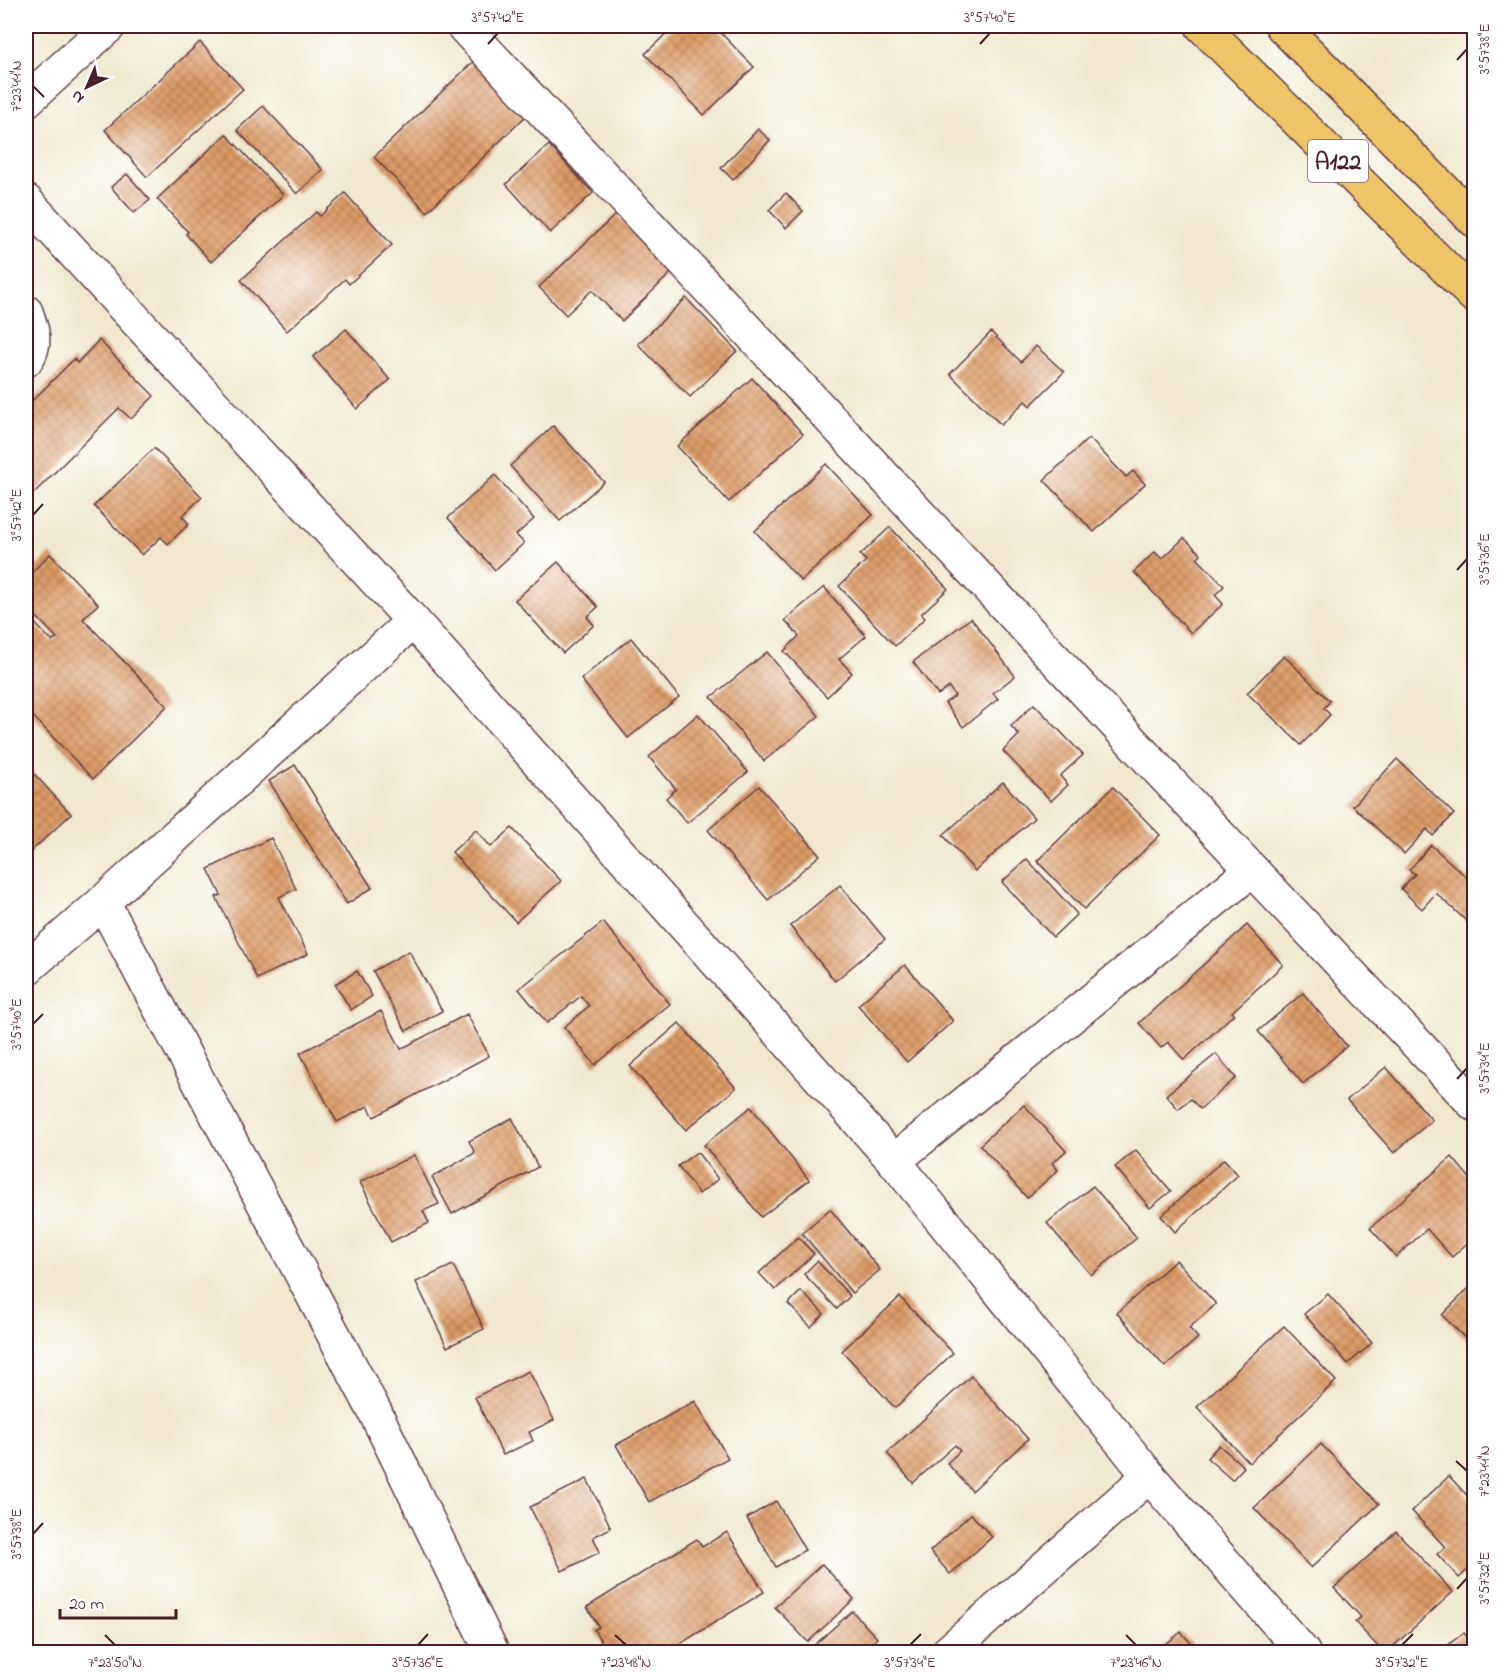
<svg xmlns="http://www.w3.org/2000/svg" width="1500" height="1678" font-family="'Indie Flower',sans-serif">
<defs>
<pattern id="building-cross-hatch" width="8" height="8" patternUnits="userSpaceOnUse" patternTransform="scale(1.5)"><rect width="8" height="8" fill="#dd9c67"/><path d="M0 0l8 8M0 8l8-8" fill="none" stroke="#b57f55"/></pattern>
</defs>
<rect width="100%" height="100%" fill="#fff"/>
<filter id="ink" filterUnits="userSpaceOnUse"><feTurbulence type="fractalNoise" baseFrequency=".0167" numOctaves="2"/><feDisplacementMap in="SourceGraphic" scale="12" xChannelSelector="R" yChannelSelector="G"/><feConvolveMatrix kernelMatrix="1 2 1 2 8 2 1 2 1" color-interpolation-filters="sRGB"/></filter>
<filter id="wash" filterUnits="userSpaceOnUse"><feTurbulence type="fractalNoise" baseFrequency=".008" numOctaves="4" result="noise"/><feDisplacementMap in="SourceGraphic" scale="24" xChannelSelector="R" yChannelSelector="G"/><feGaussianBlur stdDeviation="1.35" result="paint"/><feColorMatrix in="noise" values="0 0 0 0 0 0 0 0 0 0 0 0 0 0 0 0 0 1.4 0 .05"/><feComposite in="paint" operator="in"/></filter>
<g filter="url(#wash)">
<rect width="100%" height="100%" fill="#f0e9d0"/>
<g id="blocks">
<g fill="url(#building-cross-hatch)">
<polygon points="674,26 714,26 754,67 704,115 645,54"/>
<polygon points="200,42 243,89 147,177 105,130"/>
<polygon points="477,58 530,112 427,212 374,157"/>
<polygon points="263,106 323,170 297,194 237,130"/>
<polygon points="758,129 770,140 733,180 721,168"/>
<polygon points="226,134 283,195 211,262 186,234 188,232 157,199"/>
<polygon points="549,145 593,193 550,233 506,184"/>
<polygon points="127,174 150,200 134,213 111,187"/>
<polygon points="345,193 392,245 349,284 345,279 287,331 241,280 316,212 320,216"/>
<polygon points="786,193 803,211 786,228 769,210"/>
<polygon points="616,214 672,272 622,321 592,290 566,315 539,287"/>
<polygon points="686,298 737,351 690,397 638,344"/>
<polygon points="346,329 390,380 357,409 313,357"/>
<polygon points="991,332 1021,362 1036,346 1064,372 1030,406 1025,401 1001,425 950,374"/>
<polygon points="99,340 154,396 131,419 119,408 26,501 26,407 74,359 77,363"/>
<polygon points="752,378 803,434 729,502 677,446"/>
<polygon points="553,426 604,482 560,521 510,466"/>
<polygon points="1089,438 1126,477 1133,471 1145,484 1094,532 1044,480"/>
<polygon points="154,448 202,497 182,516 189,524 168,544 161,537 142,555 94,506"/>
<polygon points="826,464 873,515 801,581 755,531"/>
<polygon points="495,475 534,519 516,535 524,543 495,570 448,518"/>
<polygon points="890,527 948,589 921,614 925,618 895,646 839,586 866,561 860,555"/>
<polygon points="1184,538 1201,554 1197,558 1224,586 1215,595 1223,604 1191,633 1134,572 1155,552 1162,559"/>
<polygon points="50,554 98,604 83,619 167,706 93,779 26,709 26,614 52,641 57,638 26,606 26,578"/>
<polygon points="558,562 598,607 587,617 594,625 563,653 515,600"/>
<polygon points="824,587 866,636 839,659 852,673 827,697 784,651 799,636 785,620"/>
<polygon points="971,618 1015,676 993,693 998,699 963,727 945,703 955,696 949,687 938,695 913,662"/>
<polygon points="631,638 679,697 628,738 581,679"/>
<polygon points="767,652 819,716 764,761 711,697"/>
<polygon points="1284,656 1330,701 1324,708 1330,715 1301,745 1247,693"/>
<polygon points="1034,704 1083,755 1060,776 1068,785 1051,801 1003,751 1019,735 1011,726"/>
<polygon points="698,714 748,772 687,823 666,798 676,789 649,757"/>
<polygon points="1397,759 1454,814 1433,836 1427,829 1404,854 1353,806"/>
<polygon points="26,765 71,814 26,856"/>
<polygon points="295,765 372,888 347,904 269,781"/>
<polygon points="1003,782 1034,818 975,871 943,835"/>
<polygon points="759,786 820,855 768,900 708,830"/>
<polygon points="1113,787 1160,835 1084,909 1037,861"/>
<polygon points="512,828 561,881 516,922 452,852 476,830 491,847"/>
<polygon points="271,838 296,889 279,897 308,954 257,979 216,897 221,895 208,869"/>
<polygon points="1431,845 1474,884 1474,928 1436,893 1422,909 1401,889 1415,874 1409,870"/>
<polygon points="1027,859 1077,914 1053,937 1002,882"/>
<polygon points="840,885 885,939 835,981 790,926"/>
<polygon points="603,922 670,1004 595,1065 564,1027 589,1006 581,996 547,1023 519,989"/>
<polygon points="1247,925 1283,965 1232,1012 1234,1014 1184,1060 1168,1042 1161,1048 1139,1023"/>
<polygon points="409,951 442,1011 406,1031 373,971"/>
<polygon points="905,965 953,1021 907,1062 858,1005"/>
<polygon points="357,971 372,996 351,1010 335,984"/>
<polygon points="1303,993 1347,1046 1303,1084 1258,1031"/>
<polygon points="381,1011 401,1049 467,1014 489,1056 374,1117 368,1106 337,1122 300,1053"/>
<polygon points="679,1023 736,1088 686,1130 630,1066"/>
<polygon points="1216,1054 1236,1078 1200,1109 1191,1099 1178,1109 1166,1095"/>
<polygon points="1386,1067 1432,1120 1394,1153 1347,1100"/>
<polygon points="1024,1105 1066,1151 1052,1163 1058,1170 1027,1198 980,1145"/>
<polygon points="751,1107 809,1180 761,1217 704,1145"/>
<polygon points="512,1118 538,1167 452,1214 432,1177 475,1153 469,1141"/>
<polygon points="1136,1150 1171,1191 1150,1208 1115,1167"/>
<polygon points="697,1152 718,1179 699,1194 678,1166"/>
<polygon points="414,1155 439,1204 423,1211 429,1223 391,1242 360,1182"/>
<polygon points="1452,1157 1474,1183 1474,1237 1452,1257 1427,1229 1396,1257 1370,1228"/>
<polygon points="1224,1159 1238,1175 1175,1232 1161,1216"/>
<polygon points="1093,1186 1137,1238 1091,1275 1047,1223"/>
<polygon points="830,1209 880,1270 852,1293 802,1233"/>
<polygon points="798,1237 814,1254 775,1290 759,1273"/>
<polygon points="1176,1260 1216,1304 1189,1328 1198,1338 1165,1367 1117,1313"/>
<polygon points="817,1261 850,1296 837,1309 804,1274"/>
<polygon points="453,1265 484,1329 447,1347 416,1282"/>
<polygon points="1474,1283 1474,1337 1469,1342 1442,1315"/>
<polygon points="801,1291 824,1314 811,1327 788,1304"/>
<polygon points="1328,1294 1372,1343 1348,1364 1304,1314"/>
<polygon points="900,1297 953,1353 895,1408 842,1351"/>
<polygon points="1284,1326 1336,1381 1249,1463 1197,1407"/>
<polygon points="529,1371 554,1420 529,1432 533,1441 503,1455 475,1397"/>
<polygon points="971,1376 1028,1439 972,1491 947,1463 960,1451 955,1445 913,1483 887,1453"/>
<polygon points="695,1401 728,1458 649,1502 616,1445"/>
<polygon points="1321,1444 1379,1504 1311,1568 1254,1508"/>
<polygon points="1219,1445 1244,1467 1232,1480 1207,1458"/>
<polygon points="1449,1476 1474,1503 1474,1564 1459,1578 1437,1554 1445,1547 1412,1511"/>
<polygon points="587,1479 611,1528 593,1537 600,1552 562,1571 530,1507"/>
<polygon points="776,1501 805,1550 776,1567 747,1518"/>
<polygon points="971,1514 992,1537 950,1574 930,1551"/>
<polygon points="1396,1531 1453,1592 1387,1652 1383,1652 1355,1622 1361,1617 1334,1588"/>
<polygon points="727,1532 764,1592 670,1650 671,1652 608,1652 594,1630 599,1627 587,1607 697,1539 702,1547"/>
<polygon points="822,1564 854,1599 808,1642 775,1607"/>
<polygon points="852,1611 877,1638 861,1652 807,1652"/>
<polygon points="1181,1632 1199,1652 1156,1652"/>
<polygon points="1464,1633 1474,1646 1474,1652 1449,1652 1445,1647"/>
</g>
</g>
</g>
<g filter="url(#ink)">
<use href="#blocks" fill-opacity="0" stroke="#633d44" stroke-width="1.5"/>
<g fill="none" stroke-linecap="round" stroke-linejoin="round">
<g stroke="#633d44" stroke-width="36">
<g id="minor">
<polyline points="463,26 1252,870 1474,1104"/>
<polyline points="26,101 109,26"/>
<polyline points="26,201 413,621 894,1161 1149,1476 1303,1652"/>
<path d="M26,312C32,329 38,344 26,360"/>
<polyline points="103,902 375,1412 492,1652"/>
<polyline points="26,969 103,902 413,621"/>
<polyline points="894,1161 1252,870"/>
<polyline points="948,1652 1149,1476"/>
</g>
</g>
<g stroke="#633d44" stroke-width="36">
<g id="highway">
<polyline points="1202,26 1474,296"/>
<polyline points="1282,26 1474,220"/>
</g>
</g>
<use href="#minor" stroke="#fff" stroke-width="33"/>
<use href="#highway" stroke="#eec469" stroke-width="33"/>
</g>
</g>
<path fill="none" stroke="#4a1f2b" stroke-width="2" d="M488,44L498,33M980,44L990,33M1457,60L1467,49M33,86L44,97M33,515L43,504M1457,570L1467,559M33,1024L43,1014M1457,1079L1467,1068M1456,1461L1467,1471M33,1534L43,1523M1457,1589L1467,1578M105,1635L115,1645M615,1635L626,1645M1126,1635L1136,1645M418,1645L428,1634M910,1645L921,1634M1402,1645L1413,1634"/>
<g text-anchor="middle" stroke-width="6" stroke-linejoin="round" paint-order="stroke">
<rect fill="#fff" stroke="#80626b" stroke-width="1.5" x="1308" y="140" width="60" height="42" rx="4.5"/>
<g font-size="24" font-weight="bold" fill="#4a1f2b">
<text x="1338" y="169">A122</text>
</g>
</g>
<rect width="1500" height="1678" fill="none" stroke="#fff" stroke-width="66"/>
<g transform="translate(87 87) rotate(224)" stroke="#ffffff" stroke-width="4.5" paint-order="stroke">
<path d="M0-4.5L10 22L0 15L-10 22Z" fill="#4a1f2b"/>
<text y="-9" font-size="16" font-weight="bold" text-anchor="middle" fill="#4a1f2b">N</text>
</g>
<path d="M60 1609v9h116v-9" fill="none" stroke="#4a1f2b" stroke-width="3"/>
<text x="69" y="1609" font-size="18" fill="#4a1f2b" stroke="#ffffff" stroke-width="4.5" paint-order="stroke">20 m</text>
<rect x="33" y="33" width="1434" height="1612" fill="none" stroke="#4a1f2b" stroke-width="2"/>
<g font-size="15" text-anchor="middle" fill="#4a1f2b">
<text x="498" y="22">3°57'42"E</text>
<text x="990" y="22">3°57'40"E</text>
<text transform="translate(1484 49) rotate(-90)" y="5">3°57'38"E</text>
<text transform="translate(16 86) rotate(-90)" y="5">7°23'44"N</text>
<text transform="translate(16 515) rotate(-90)" y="5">3°57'42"E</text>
<text transform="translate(1484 559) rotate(-90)" y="5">3°57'36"E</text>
<text transform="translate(16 1024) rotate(-90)" y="5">3°57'40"E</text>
<text transform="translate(1484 1068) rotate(-90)" y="5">3°57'34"E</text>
<text transform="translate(1484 1471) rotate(-90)" y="5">7°23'44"N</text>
<text transform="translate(16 1534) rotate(-90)" y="5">3°57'38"E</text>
<text transform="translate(1484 1578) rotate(-90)" y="5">3°57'32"E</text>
<text x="115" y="1667">7°23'50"N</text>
<text x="418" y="1667">3°57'36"E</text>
<text x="626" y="1667">7°23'48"N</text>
<text x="910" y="1667">3°57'34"E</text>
<text x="1136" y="1667">7°23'46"N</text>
<text x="1402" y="1667">3°57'32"E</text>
</g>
</svg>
